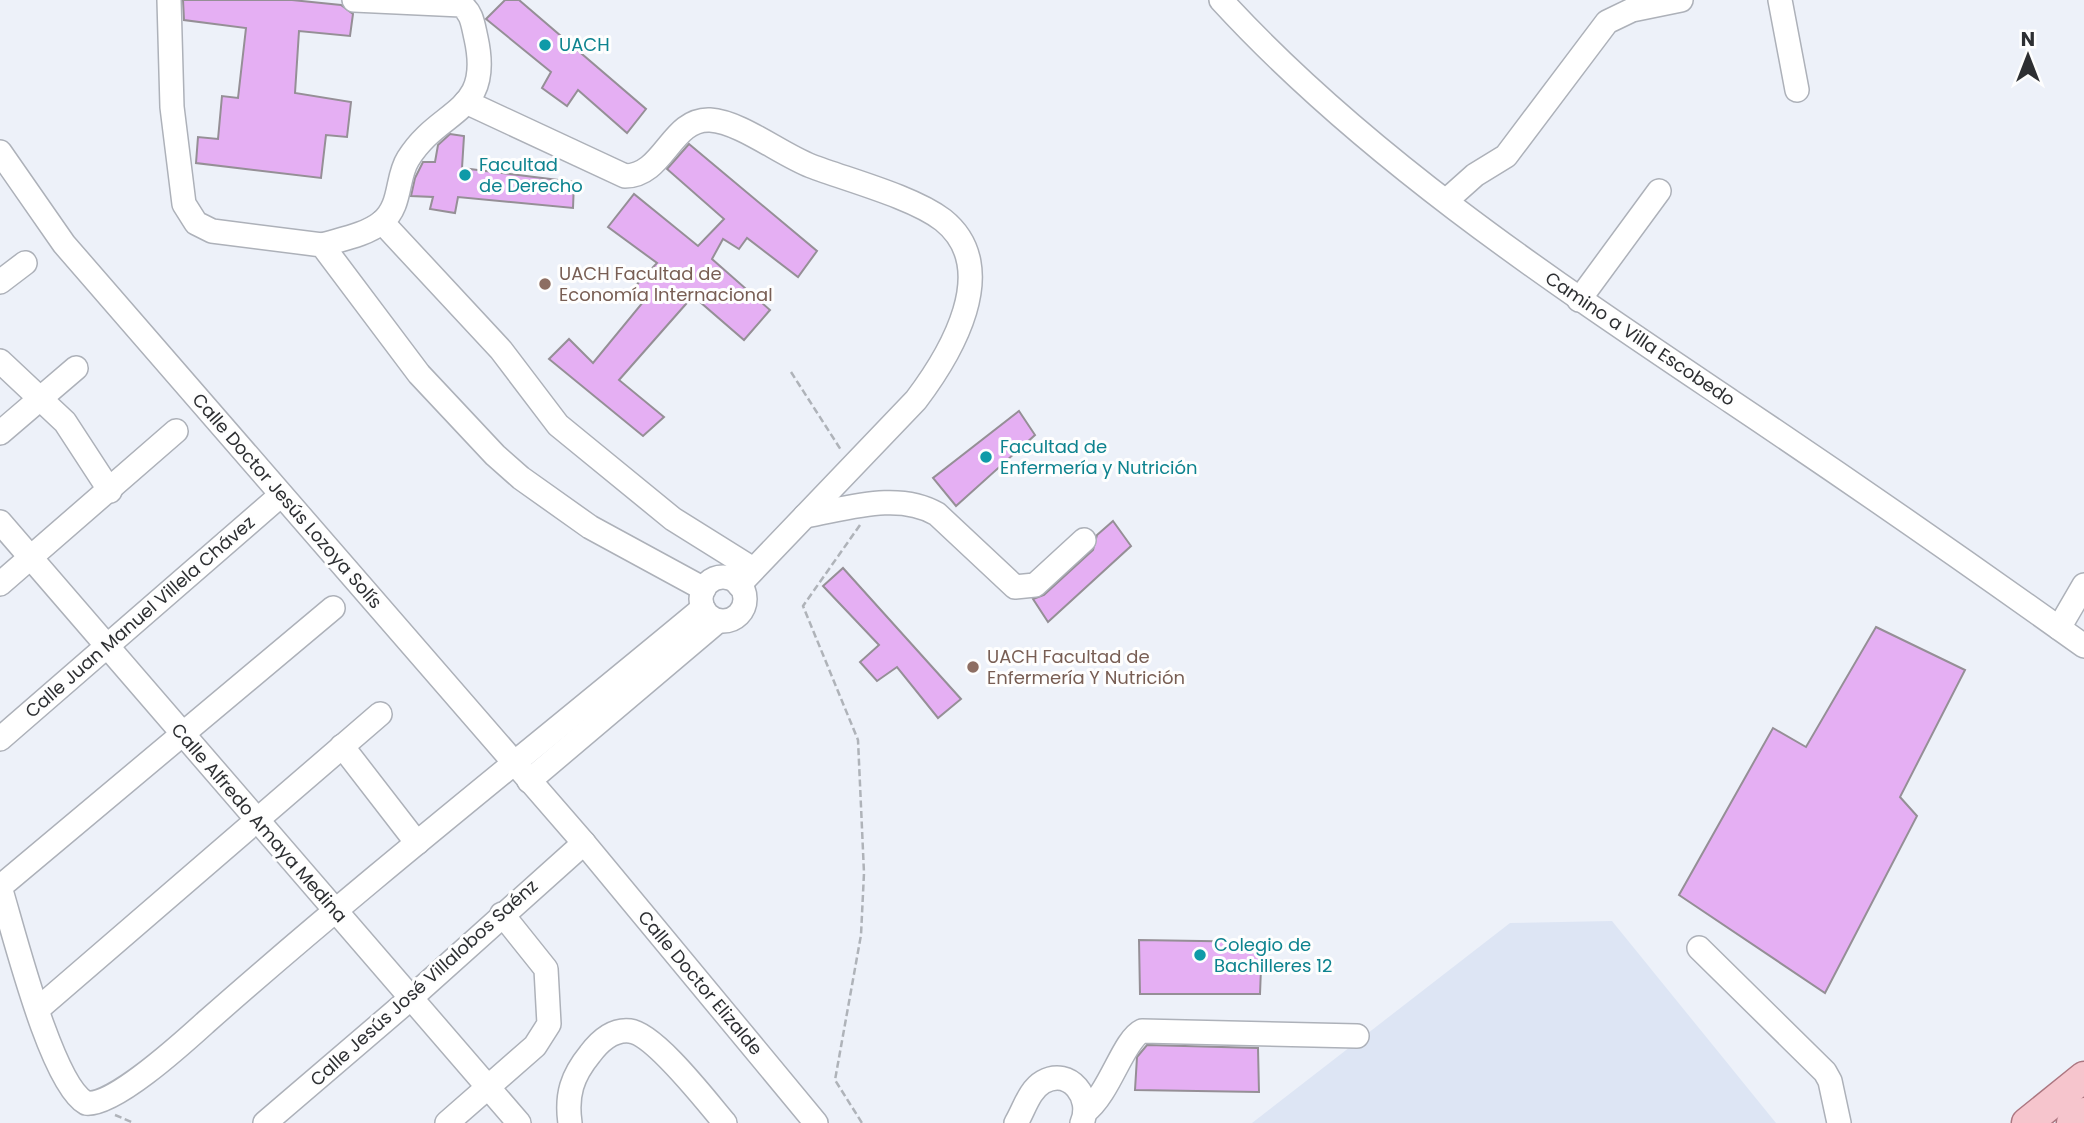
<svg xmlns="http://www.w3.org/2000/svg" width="2084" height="1123" font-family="Poppins,sans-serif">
<rect width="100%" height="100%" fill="#edf1f9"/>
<polygon fill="#dde5f4" points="1612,921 1776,1123 1252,1123 1510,923"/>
<g fill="#e5aff3" stroke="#958f96" stroke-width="2">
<polygon points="183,0 292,0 341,5 353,14 350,36 299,31 295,93 351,102 347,137 326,135 321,178 196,163 198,137 218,139 222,96 238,98 246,28 184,20"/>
<polygon points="505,0 519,0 646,109 627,133 578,90 567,106 542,88 551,72 486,19"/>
<polygon points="450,134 464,136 462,168 574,182 573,208 458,197 455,213 430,209 433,197 411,196 415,178 423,162 435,162 438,145"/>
<polygon points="689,144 817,251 798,277 747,238 739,249 723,239 712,259 770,310 744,340 693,296 619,380 664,417 643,436 549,359 569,339 593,363 644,301 631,291 657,263 608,227 634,194 698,246 724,219 667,169"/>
<polygon points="1019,411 1035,435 956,506 933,478"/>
<polygon points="1113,521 1131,546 1048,622 1033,599 1044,595 1093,550 1097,535"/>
<polygon points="843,568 961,699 938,718 897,667 877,681 860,662 879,645 823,586"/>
<polygon points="1876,627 1965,670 1900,797 1917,816 1825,993 1679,895 1773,728 1806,747"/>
<polygon points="1139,940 1262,942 1260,994 1140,994"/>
<polygon points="1147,1045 1258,1048 1259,1092 1135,1090 1137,1057"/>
</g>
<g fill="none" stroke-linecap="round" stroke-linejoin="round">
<g stroke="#adb1b9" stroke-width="26">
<g id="minor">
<polyline points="169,0 172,107 184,204 196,223 212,231 322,245 419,374 495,455 521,478 590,527 704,589"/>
<path d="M1221,0C1366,158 1555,283 1732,402C1850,481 1968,563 2084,646"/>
<polyline points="1780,0 1797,90"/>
<path d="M466,102L625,176C664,176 671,118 710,120C741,122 780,154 811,166C848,180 913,197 943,220C1003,268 950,355 916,400L739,585"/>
<polyline points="0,152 64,244 584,843 816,1123"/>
<polyline points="1447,200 1475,175 1506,156 1607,22 1632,10 1681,0"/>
<polyline points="382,222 501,350 558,425 673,519 753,569"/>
<path d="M322,245C342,239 366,235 382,222C402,205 396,178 408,159C440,107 493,115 476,38C473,25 472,12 461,5L354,0"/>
<polyline points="0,282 25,263"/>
<polyline points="1579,300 1659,191"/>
<polyline points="0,361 65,422 110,491"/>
<polyline points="0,433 76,368"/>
<path d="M805,516C846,509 898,491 937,514L1015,587L1035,585L1084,540"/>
<polyline points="0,522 519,1123"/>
<circle cx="723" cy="599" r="22"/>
<polyline points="0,584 176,431"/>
<path d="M333,608L0,887C13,929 51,1084 86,1103C113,1107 185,1041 206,1022C368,879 537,746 703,608"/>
<polyline points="2059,628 2084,585"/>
<polyline points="0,739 281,495"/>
<polyline points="342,746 417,843"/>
<polyline points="529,781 718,621"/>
<polyline points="1699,948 1825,1072 1830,1081 1839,1123"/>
<polyline points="38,1009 380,714"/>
<path d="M1085,1112C1110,1093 1123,1040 1142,1031L1357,1036"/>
<polyline points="265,1123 411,998 584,843"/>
<polyline points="447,1123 535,1046 549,1024 546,969 502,914"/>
<path d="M570,1123C566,1095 572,1076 590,1054C599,1042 613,1029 630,1031C655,1034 707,1102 725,1123"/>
<path d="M1016,1123C1024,1110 1029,1090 1043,1082C1070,1067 1093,1098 1082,1123"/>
</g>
</g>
<g stroke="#ac7781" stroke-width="33">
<g id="major">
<polyline points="2027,1123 2084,1077"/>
<polyline points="2072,1123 2084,1113"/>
</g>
</g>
<g stroke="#afb3b9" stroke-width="2.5" stroke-dasharray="7 3.5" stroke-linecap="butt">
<polyline points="791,372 841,450"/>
<polyline points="860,525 803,606 858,740 864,873 861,935 835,1080 862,1123"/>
<polyline points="115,1115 134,1123"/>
</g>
<use href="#minor" stroke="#fff" stroke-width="23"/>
<use href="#major" stroke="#f6c5cd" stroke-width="30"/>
</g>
<g fill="#0f9aa8" stroke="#fefefe" stroke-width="2.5">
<circle cx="545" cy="45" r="7"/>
<circle cx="465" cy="175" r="7"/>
<circle cx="986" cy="457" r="7"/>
<circle cx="1200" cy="955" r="7"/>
</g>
<g fill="#8d6e63" stroke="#fefefe" stroke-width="2.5">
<circle cx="545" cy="284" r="7"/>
<circle cx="973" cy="667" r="7"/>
</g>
<g text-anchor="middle" stroke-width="6" stroke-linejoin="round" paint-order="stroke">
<g font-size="18" fill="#0d838f" stroke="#fefefe" text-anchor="start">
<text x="559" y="51">UACH</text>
<text x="479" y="171">Facultad<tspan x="479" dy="21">de Derecho</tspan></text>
<text x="1000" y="453">Facultad de<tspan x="1000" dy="21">Enfermería y Nutrición</tspan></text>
<text x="1214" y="951">Colegio de<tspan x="1214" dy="21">Bachilleres 12</tspan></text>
</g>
<g font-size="18" fill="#785e54" stroke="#fefefe" text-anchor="start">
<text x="559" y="280">UACH Facultad de<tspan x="559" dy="21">Economía Internacional</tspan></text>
<text x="987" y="663">UACH Facultad de<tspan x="987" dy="21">Enfermería Y Nutrición</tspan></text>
</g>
<g font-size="18" fill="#2d2f32" stroke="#fefefe">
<text transform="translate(1640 339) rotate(34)" y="6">Camino a Villa Escobedo</text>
<text transform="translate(287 501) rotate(49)" y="6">Calle Doctor Jesús Lozoya Solís</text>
<text transform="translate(140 617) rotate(-41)" y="6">Calle Juan Manuel Villela Chávez</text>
<text transform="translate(259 823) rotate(49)" y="6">Calle Alfredo Amaya Medina</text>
<text transform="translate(424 983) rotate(-42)" y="6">Calle Jesús José Villalobos Saénz</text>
<text transform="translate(700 983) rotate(50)" y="6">Calle Doctor Elizalde</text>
</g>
</g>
<g transform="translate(2028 56)" stroke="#fefefe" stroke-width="5" paint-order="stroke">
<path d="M0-5L12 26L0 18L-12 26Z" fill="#2d2f32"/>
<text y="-10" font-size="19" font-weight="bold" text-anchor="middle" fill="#2d2f32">N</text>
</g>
</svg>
